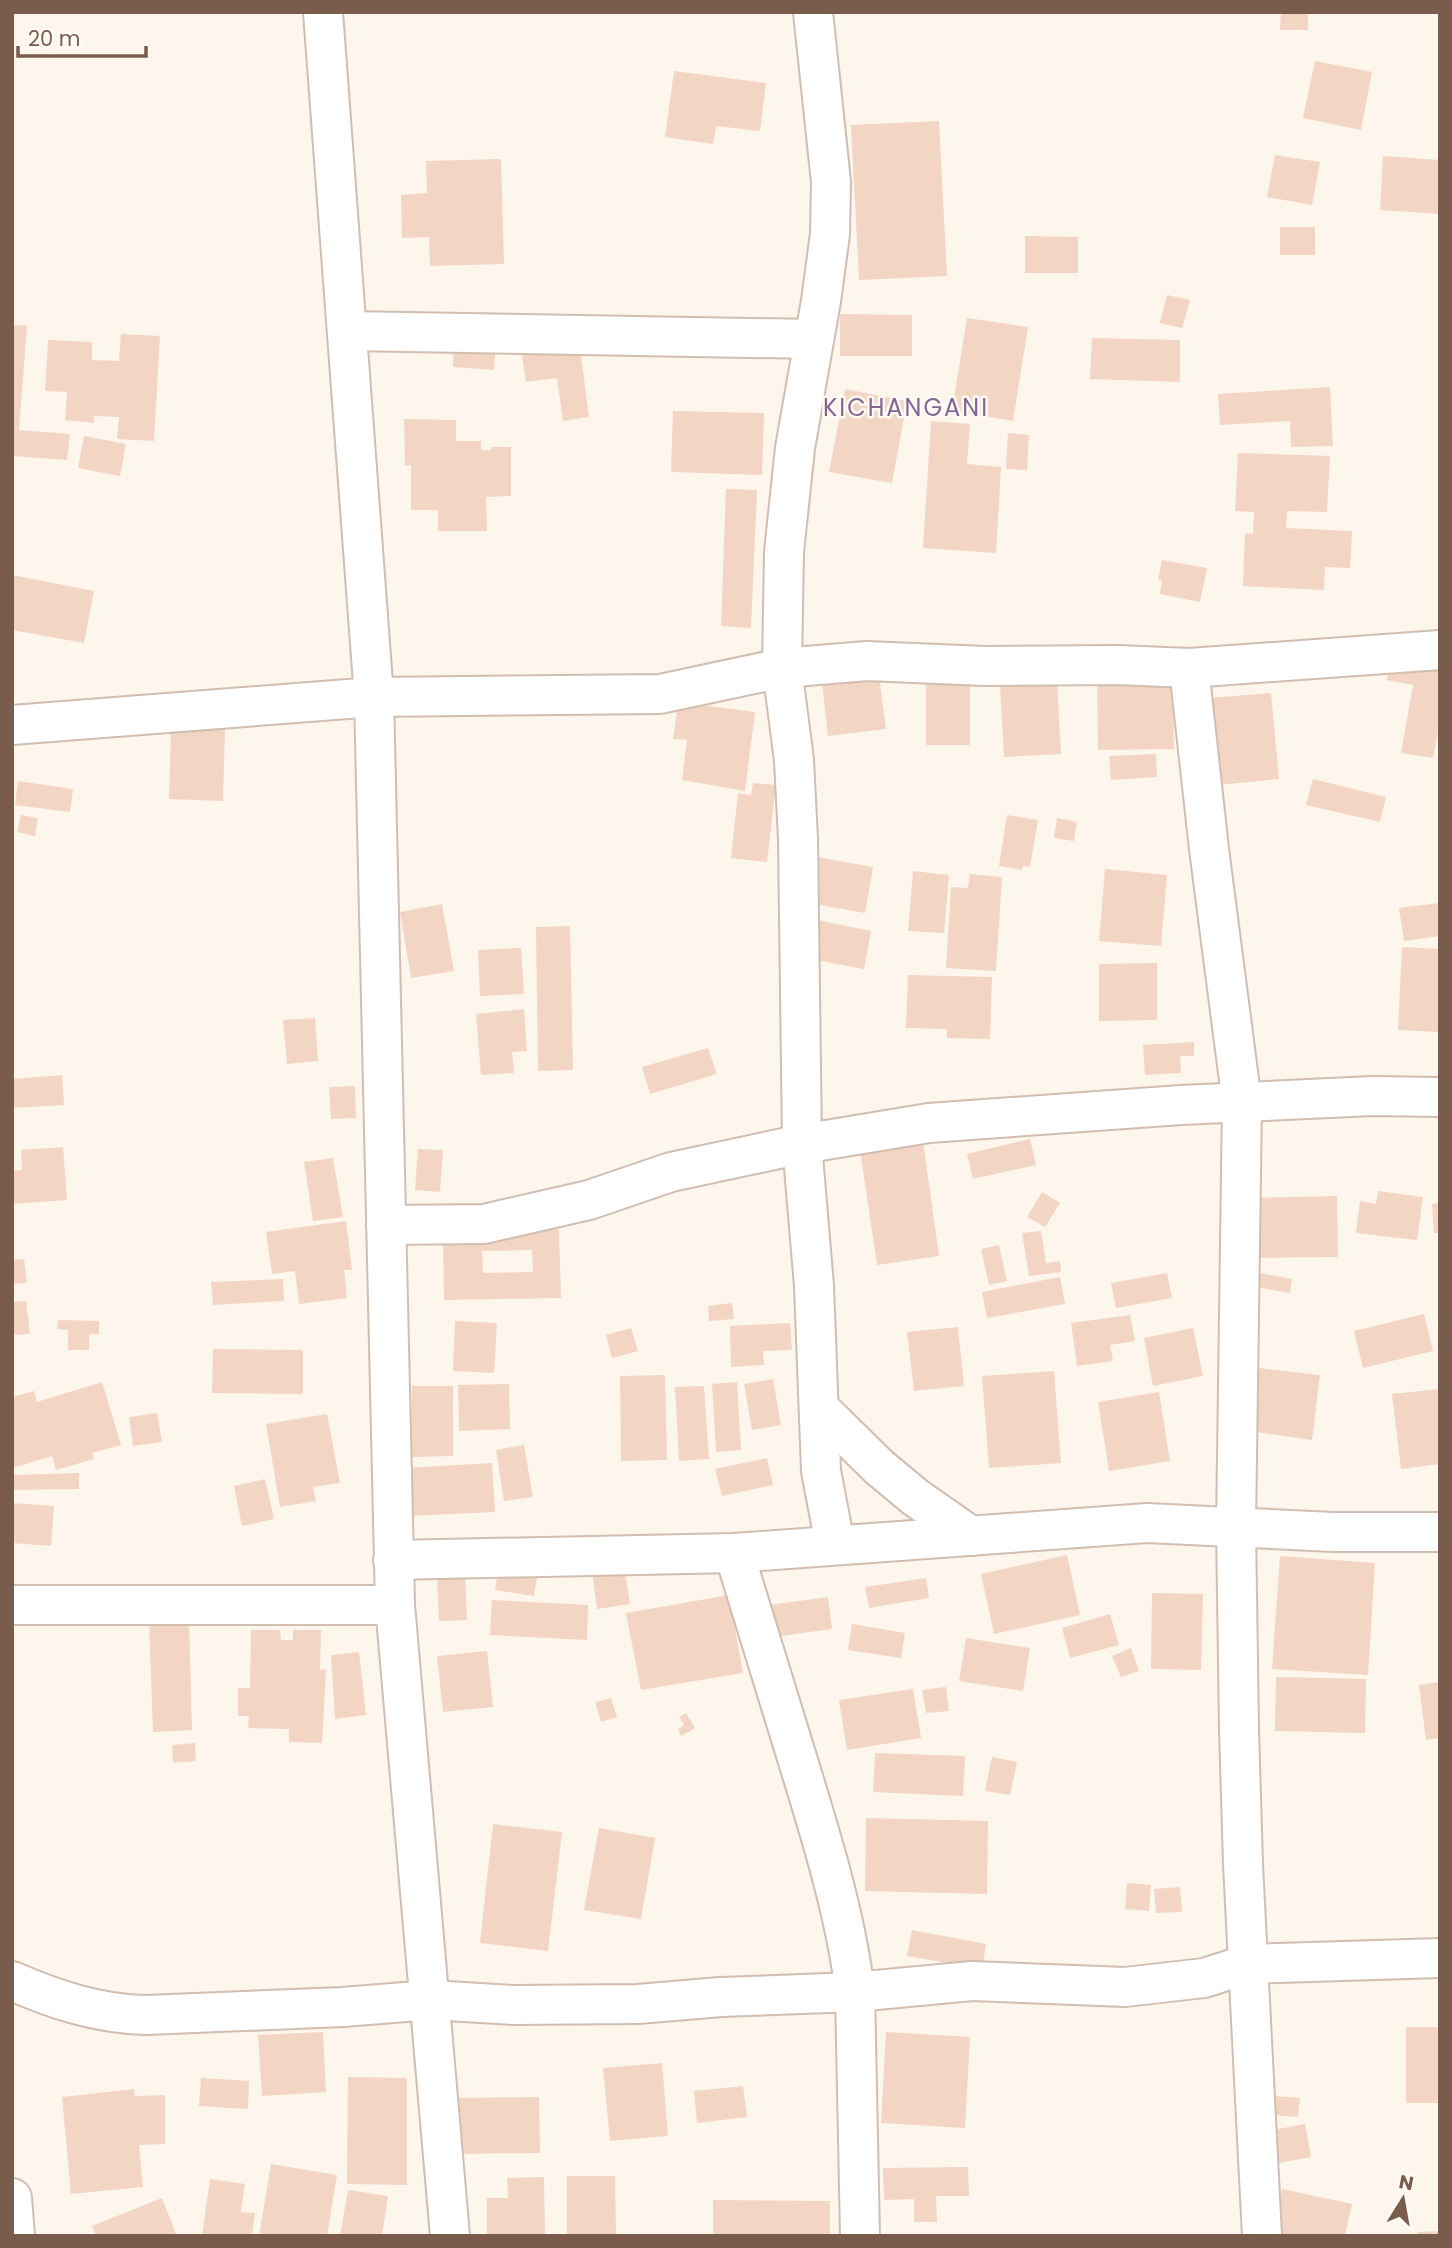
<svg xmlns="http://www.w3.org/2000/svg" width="1452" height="2248" font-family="Poppins,sans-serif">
<rect width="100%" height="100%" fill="#fdf6ec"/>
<g fill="#f3d5c3" fill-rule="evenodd">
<polygon points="1281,12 1308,12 1308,30 1280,30"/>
<polygon points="1315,61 1372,72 1361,130 1303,118"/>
<polygon points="674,71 766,83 760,131 716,126 713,144 665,137"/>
<polygon points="939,121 947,276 859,280 851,125"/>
<polygon points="1275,155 1320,162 1312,205 1267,197"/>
<polygon points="1383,156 1440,160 1440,214 1380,210"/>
<polygon points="501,159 504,264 430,266 429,237 402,238 401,195 427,193 426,161"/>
<rect x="1280" y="227" width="35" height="28"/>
<polygon points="1025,236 1078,237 1078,273 1025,273"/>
<polygon points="1167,295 1190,300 1182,328 1160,323"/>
<polygon points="840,314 912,315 912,356 840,356"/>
<polygon points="967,318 1028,327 1013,421 952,411"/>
<polygon points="12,325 27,326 19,430 70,434 67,460 12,456"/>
<polygon points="121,334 160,336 154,441 117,439 119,417 94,416 94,423 65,420 67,392 45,391 48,340 92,342 92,360 119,361"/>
<polygon points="1092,338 1180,340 1180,382 1090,379"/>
<polygon points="454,343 496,345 494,370 453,367"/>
<polygon points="580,347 589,417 563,421 557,378 526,382 522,354"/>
<polygon points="1330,387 1333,446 1291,447 1290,421 1220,425 1218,394"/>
<polygon points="845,389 907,401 892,483 829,472"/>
<polygon points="673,411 764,413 762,475 671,472"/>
<polygon points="404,419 456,420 456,441 481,441 481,450 491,450 491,447 511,447 511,496 486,497 487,531 438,531 438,510 411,510 411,465 405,466"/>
<polygon points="931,421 970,424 967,464 1001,467 996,553 923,548"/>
<polygon points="1008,433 1029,435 1027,470 1006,469"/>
<polygon points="84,436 126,444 120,476 78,468"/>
<polygon points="1238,453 1330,456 1327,512 1287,511 1286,528 1352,531 1350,568 1325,567 1324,590 1243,586 1245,533 1253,534 1254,512 1235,511"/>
<polygon points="726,489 757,490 751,628 721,626"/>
<polygon points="1162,560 1207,568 1200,602 1160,594 1162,581 1158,580"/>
<polygon points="12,575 94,591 84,643 12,630"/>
<polygon points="1391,660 1440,670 1440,721 1433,758 1401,753 1413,685 1387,680"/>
<polygon points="878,668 886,729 828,736 821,674"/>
<polygon points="1173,675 1174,749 1098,750 1097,676"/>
<rect x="926" y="678" width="44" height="67"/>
<polygon points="1057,682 1061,754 1004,757 1000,686"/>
<polygon points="1271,693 1279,779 1218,785 1209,698"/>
<polygon points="678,702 755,712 745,791 682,780 687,740 673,739"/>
<polygon points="171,727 225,729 223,801 169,799"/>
<polygon points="1156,754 1157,777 1111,780 1109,756"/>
<polygon points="1313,779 1386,797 1380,822 1306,805"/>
<polygon points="18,781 73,789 70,812 15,805"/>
<polygon points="753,783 776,785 767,862 731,858 738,793 751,795"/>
<polygon points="21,815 38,818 35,836 17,832"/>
<polygon points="1007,815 1038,820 1030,867 1023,866 1022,870 999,866"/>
<polygon points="1057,818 1077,822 1074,841 1054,838"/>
<polygon points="812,856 873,867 865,913 803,902"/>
<polygon points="1105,869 1167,875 1161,946 1099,941"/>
<polygon points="913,871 949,875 944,933 908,931"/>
<polygon points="970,874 1002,877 996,971 946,968 951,887 968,888"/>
<polygon points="1440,903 1440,936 1404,941 1399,908"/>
<polygon points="442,904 454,971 411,978 400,912"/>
<polygon points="807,918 871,931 864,969 799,957"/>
<polygon points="570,926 573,1070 538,1071 536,927"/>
<polygon points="1402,947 1440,949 1440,1032 1398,1030"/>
<polygon points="521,948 524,994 480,996 478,950"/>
<polygon points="1157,963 1157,1020 1099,1021 1099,964"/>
<polygon points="908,975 992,977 990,1039 947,1038 947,1029 906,1028"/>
<polygon points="524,1009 527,1051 512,1052 514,1073 481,1075 476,1014"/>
<polygon points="315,1018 318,1061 287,1064 283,1020"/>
<polygon points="1194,1042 1194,1056 1180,1056 1181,1073 1145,1075 1143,1045"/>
<polygon points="708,1048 717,1074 650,1094 642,1067"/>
<polygon points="62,1075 64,1105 12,1108 12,1079"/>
<polygon points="355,1086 356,1118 331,1119 329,1087"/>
<polygon points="1030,1139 1036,1165 973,1179 967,1154"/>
<polygon points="923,1141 939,1256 877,1265 860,1151"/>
<polygon points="63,1147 67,1200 12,1204 12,1171 22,1170 21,1150"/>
<polygon points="418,1149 443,1150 440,1192 415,1190"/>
<polygon points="333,1158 343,1217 313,1221 304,1162"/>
<polygon points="1378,1191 1423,1197 1417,1240 1356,1233 1360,1201 1376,1204"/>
<polygon points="1042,1192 1060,1203 1045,1227 1027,1217"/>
<polygon points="1337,1196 1338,1257 1250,1258 1249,1198"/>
<polygon points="1440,1203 1440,1233 1434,1233 1432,1204"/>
<polygon points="346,1221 352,1270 344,1270 347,1298 299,1304 295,1271 272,1274 266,1232"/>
<path d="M559,1229L561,1298L444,1300L443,1231ZM532,1250L533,1272L483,1273L482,1251Z"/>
<polygon points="1041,1231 1046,1263 1060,1261 1061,1272 1029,1276 1022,1233"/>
<polygon points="999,1245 1007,1281 989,1285 981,1249"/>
<polygon points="24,1259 27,1283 12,1284 12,1260"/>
<polygon points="1248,1271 1292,1279 1290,1293 1245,1285"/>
<polygon points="1167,1273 1172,1298 1116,1308 1111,1283"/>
<polygon points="1060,1277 1065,1304 987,1318 982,1292"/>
<polygon points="283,1279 284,1301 213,1305 211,1282"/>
<polygon points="26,1301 30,1334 12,1335 12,1302"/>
<polygon points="732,1303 734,1319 709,1321 708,1306"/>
<polygon points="1424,1314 1433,1351 1363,1368 1354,1331"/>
<polygon points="1130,1315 1135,1341 1110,1345 1113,1361 1077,1366 1071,1323"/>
<polygon points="58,1320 99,1321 99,1334 89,1334 89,1350 68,1350 68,1330 57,1329"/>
<polygon points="455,1321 497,1323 494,1373 453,1371"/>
<polygon points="790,1323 792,1350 763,1351 764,1365 731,1367 730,1326"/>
<polygon points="958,1327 964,1386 914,1391 907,1332"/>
<polygon points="631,1328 638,1351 612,1358 606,1335"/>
<polygon points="1193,1328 1203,1376 1153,1386 1144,1338"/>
<polygon points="213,1349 303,1350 303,1394 212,1393"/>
<polygon points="1259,1368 1320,1375 1312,1440 1256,1432 1258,1411 1253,1411"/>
<polygon points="1054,1371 1061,1463 989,1468 982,1376"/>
<polygon points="665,1375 667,1460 621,1461 620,1376"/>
<polygon points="773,1379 781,1425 752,1430 744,1384"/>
<polygon points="102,1382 121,1445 92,1453 94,1459 56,1470 52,1456 12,1468 12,1397 34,1391 37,1402"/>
<polygon points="737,1382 741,1450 716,1452 712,1384"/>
<polygon points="509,1384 510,1429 459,1431 458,1385"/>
<polygon points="412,1386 453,1386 453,1456 412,1457"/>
<polygon points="704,1386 709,1459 679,1461 675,1387"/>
<polygon points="1440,1389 1440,1464 1401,1469 1392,1394"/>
<polygon points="1159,1392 1170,1461 1109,1471 1098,1402"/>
<polygon points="157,1413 162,1442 133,1446 129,1417"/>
<polygon points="327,1414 340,1483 313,1487 316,1501 280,1507 266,1424"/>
<polygon points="524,1445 533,1497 504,1501 496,1450"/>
<polygon points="767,1458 773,1485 722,1496 715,1469"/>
<polygon points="492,1463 495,1512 407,1516 404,1468"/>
<polygon points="79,1473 79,1489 12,1490 12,1475"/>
<polygon points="265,1479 274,1519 242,1526 234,1486"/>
<polygon points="12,1503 54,1506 51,1546 12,1543"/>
<polygon points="1067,1555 1080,1615 994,1634 981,1574"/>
<polygon points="1280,1556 1375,1563 1368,1675 1272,1669"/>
<polygon points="623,1558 630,1604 597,1609 591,1563"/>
<polygon points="500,1560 539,1566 534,1596 495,1590"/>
<polygon points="465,1573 467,1620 439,1621 437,1574"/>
<polygon points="926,1578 929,1598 869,1608 865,1587"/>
<polygon points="1152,1593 1203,1594 1201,1670 1151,1669"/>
<polygon points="729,1595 743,1673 641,1690 626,1613"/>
<polygon points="828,1597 832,1629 774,1637 769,1605"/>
<polygon points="492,1600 588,1605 587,1640 490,1635"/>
<polygon points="1110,1614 1119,1645 1070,1658 1062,1628"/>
<polygon points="189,1618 192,1730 153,1732 149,1619"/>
<polygon points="852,1624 905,1633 901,1658 848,1650"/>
<polygon points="251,1630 280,1630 281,1640 293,1640 293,1630 321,1630 320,1670 326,1669 322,1743 289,1742 289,1729 248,1728 249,1716 238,1716 238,1688 250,1688"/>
<polygon points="966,1638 1030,1648 1023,1691 959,1681"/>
<polygon points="1131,1648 1139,1671 1121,1677 1112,1656"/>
<polygon points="487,1651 493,1707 443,1712 437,1656"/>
<polygon points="359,1652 366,1715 335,1719 331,1655"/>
<polygon points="1276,1677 1366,1679 1365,1733 1275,1731"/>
<polygon points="1440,1682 1440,1738 1426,1740 1419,1685"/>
<polygon points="946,1687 949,1711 926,1713 922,1690"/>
<polygon points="913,1689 921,1738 847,1750 839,1700"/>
<polygon points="611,1698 617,1717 601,1722 595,1702"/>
<polygon points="686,1713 695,1728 681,1736 678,1729 684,1725 679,1717"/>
<polygon points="195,1743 196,1761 173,1763 172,1745"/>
<polygon points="875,1753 965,1756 963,1796 873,1792"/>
<polygon points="992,1757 1017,1762 1010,1795 985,1791"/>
<polygon points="866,1818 988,1821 987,1894 865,1891"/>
<polygon points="493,1824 562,1832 548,1951 480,1943"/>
<polygon points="599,1828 655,1838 641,1919 584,1910"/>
<polygon points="1127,1883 1151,1885 1149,1911 1125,1909"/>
<polygon points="1180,1887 1182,1912 1156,1913 1154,1889"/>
<polygon points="912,1930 986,1944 982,1969 907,1956"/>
<rect x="1406" y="2027" width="34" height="76"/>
<polygon points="323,2032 326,2092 262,2096 258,2035"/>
<polygon points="886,2032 970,2037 965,2128 881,2123"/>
<polygon points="662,2063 668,2136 610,2141 603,2068"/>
<polygon points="348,2077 407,2078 407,2185 347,2184"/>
<polygon points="201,2078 249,2081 248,2109 199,2106"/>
<polygon points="743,2086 747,2117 697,2123 694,2091"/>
<polygon points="134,2089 135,2096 165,2095 165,2144 139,2145 143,2187 71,2194 62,2097"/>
<polygon points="1275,2096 1300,2098 1298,2117 1274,2115"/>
<polygon points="539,2097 540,2153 458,2154 457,2098"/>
<polygon points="1305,2124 1311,2157 1268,2165 1262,2132"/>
<polygon points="271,2164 337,2175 327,2236 259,2236"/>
<polygon points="968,2167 969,2196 936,2196 937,2222 914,2222 914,2199 884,2200 883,2168"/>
<polygon points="567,2176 615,2176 616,2236 567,2236"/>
<polygon points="544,2177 545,2236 487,2236 487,2198 508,2198 507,2178"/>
<polygon points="210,2179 245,2184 241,2212 255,2213 252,2236 202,2236"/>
<polygon points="1282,2189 1352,2204 1345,2236 1273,2236"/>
<polygon points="348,2190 388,2196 382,2236 340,2236"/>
<polygon points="162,2198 177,2236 96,2236 92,2226"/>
<polygon points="713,2200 830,2201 830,2236 713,2236"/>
<polygon points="1440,2231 1440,2236 1417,2236 1417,2232"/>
</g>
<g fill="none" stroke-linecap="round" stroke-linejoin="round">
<g stroke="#d1beb0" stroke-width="42">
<g id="street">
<polyline points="323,12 374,697 395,1605 450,2236"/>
<polyline points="813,12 831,182 830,234 821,301 795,448 784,552 782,668 794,760 798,839 802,1144 814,1286 821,1471 835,1544"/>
<polyline points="347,331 814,339"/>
<polyline points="1189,668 1209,849 1242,1103 1236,1527 1239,1729 1243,1864 1262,2236"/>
<polyline points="12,725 374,697 660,694 782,668 867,661 985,666 1118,665 1189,668 1440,650"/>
<polyline points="386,1225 484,1224 589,1200 671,1172 802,1144 929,1123 1181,1105 1373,1096 1440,1097"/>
<polyline points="820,1409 879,1467 915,1497 971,1536"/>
<path d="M734,1553C757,1627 779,1700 802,1774C824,1846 846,1918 855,1992L860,2236"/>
<polyline points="393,1560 734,1553 1147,1523 1333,1532 1440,1532"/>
<polyline points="12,1605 395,1605"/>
<path d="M12,1981C56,2000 98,2014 146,2015L343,2007L430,2000L513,2005L638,2004L721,1997L855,1992L972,1981L1125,1987L1204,1978L1248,1964L1440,1958"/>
<polyline points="12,2198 15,2236"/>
</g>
</g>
<use href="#street" stroke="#fff" stroke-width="38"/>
</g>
<g text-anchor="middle" stroke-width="5" stroke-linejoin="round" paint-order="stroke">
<g font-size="24" letter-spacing="2" fill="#846695" stroke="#fffaf3">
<text x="906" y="416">KICHANGANI</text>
</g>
</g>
<rect width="1452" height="2248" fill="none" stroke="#7a5c4d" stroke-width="28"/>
<g transform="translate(1403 2199) rotate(11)" stroke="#fffaf3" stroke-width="5" paint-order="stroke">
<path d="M0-5L12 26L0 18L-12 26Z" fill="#7a5c4d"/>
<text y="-10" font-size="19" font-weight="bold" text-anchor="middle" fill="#7a5c4d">N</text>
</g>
<path d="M18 46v10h128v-10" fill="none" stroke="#7a5c4d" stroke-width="3.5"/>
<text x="28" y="46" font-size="21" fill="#7a5c4d" stroke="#fffaf3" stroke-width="5" paint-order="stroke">20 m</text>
</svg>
